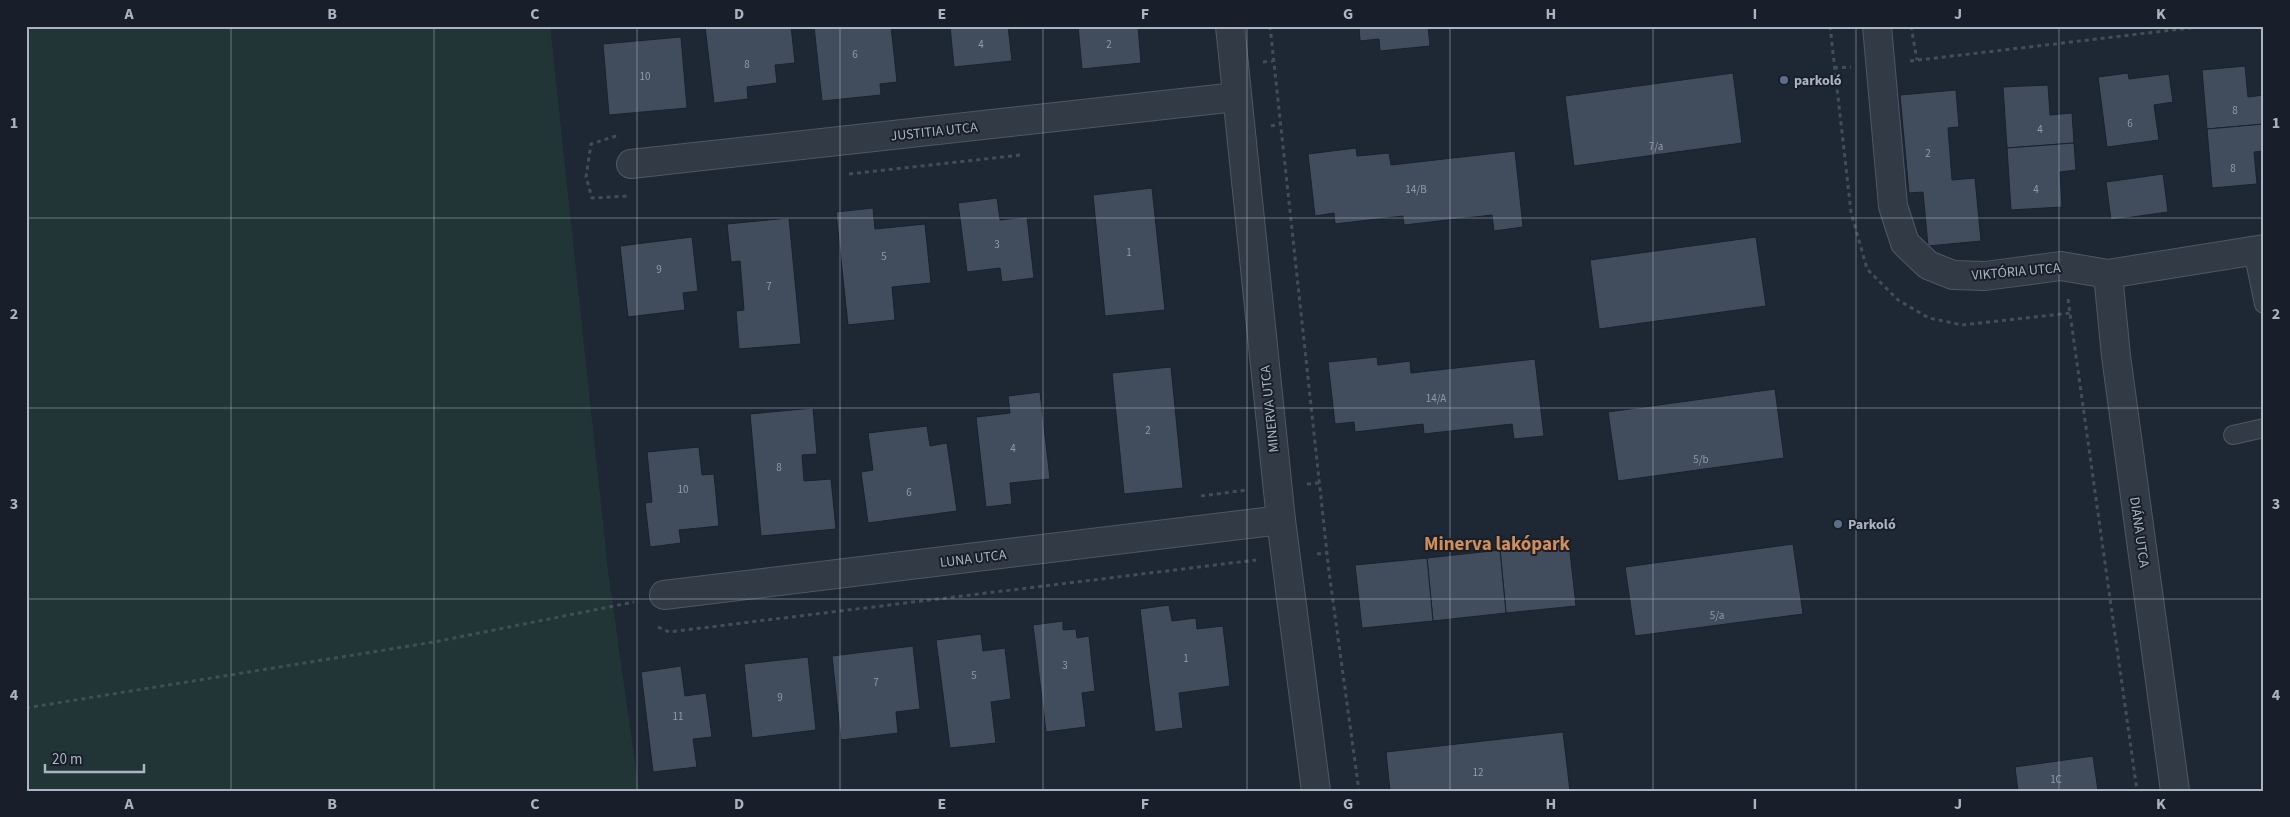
<svg xmlns="http://www.w3.org/2000/svg" width="2290" height="817" font-family="'Source Sans 3',sans-serif">
<rect width="100%" height="100%" fill="#1e2835"/>
<polygon fill="#213537" points="26,26 550,26 608,571 639,791 26,791"/>
<g fill="#414d5d" stroke="#19212c">
<polygon points="705,26 791,26 795,63 775,65 777,83 747,87 748,99 714,103"/>
<polygon points="814,26 891,26 897,82 880,84 881,95 822,101"/>
<polygon points="950,26 1008,26 1012,61 954,67"/>
<polygon points="1078,26 1138,26 1141,63 1082,69"/>
<polygon points="1359,26 1428,26 1430,46 1380,51 1379,39 1360,41"/>
<polygon points="681,37 687,108 609,115 603,44"/>
<polygon points="2245,66 2248,97 2264,95 2264,124 2207,129 2202,70"/>
<polygon points="1733,73 1742,143 1574,166 1565,96"/>
<polygon points="2128,73 2129,79 2169,74 2173,102 2154,105 2159,140 2107,147 2098,77"/>
<polygon points="2048,85 2050,115 2072,113 2074,143 2007,148 2003,87"/>
<polygon points="1956,90 1959,127 1948,128 1952,180 1975,178 1981,241 1928,246 1923,192 1909,193 1900,95"/>
<polygon points="2264,124 2264,151 2254,152 2257,184 2212,188 2207,129"/>
<polygon points="2074,143 2076,170 2060,172 2062,207 2011,210 2007,148"/>
<polygon points="1356,148 1357,156 1389,153 1391,165 1515,151 1523,227 1494,231 1492,215 1404,225 1403,216 1335,224 1334,213 1315,216 1308,154"/>
<polygon points="2163,174 2168,212 2111,220 2106,182"/>
<polygon points="1152,188 1165,310 1105,316 1093,195"/>
<polygon points="997,198 1000,220 1027,217 1034,278 1002,282 1000,268 967,272 958,203"/>
<polygon points="873,208 875,229 925,224 931,283 892,287 895,320 848,325 836,212"/>
<polygon points="789,218 801,344 739,349 736,311 744,310 740,261 731,262 727,224"/>
<polygon points="692,237 698,291 683,293 685,310 628,317 620,246"/>
<polygon points="1756,237 1766,306 1599,329 1590,260"/>
<polygon points="1377,357 1378,365 1410,361 1411,373 1535,359 1544,436 1514,439 1512,424 1424,434 1423,424 1355,432 1354,422 1335,424 1328,362"/>
<polygon points="1171,367 1183,488 1124,494 1112,373"/>
<polygon points="1775,389 1784,458 1618,481 1608,412"/>
<polygon points="1040,392 1050,479 1010,483 1012,504 986,507 976,417 1010,413 1008,396"/>
<polygon points="813,408 817,454 802,455 804,481 831,479 836,529 761,536 750,414"/>
<polygon points="927,426 930,446 947,443 957,511 868,523 861,472 873,470 868,433"/>
<polygon points="699,447 702,475 714,474 719,526 679,530 681,543 650,547 645,503 652,502 647,452"/>
<polygon points="1569,543 1576,606 1506,613 1500,550"/>
<polygon points="1793,544 1803,614 1635,636 1625,567"/>
<polygon points="1500,550 1506,613 1433,621 1427,558"/>
<polygon points="1427,558 1433,621 1362,628 1355,565"/>
<polygon points="1169,605 1172,621 1196,618 1197,629 1223,626 1230,686 1179,693 1183,728 1155,732 1140,609"/>
<polygon points="1063,621 1063,630 1076,629 1077,638 1089,636 1095,691 1082,693 1086,727 1046,732 1033,625"/>
<polygon points="981,634 983,651 1005,648 1011,699 991,702 996,743 950,748 936,640"/>
<polygon points="913,646 920,709 896,712 898,733 841,740 832,656"/>
<polygon points="808,657 816,730 752,738 744,664"/>
<polygon points="681,666 685,696 706,693 712,737 693,739 697,767 653,772 641,672"/>
<polygon points="1563,732 1570,791 1390,791 1386,752"/>
<polygon points="2093,756 2098,791 2018,791 2015,767"/>
</g>
<g fill="none" stroke-linecap="round" stroke-linejoin="round">
<g stroke="#4f5764" stroke-width="20">
<g id="service">
<polyline points="2253,251 2264,304"/>
<polyline points="2233,435 2264,428"/>
</g>
</g>
<g stroke="#4f5764" stroke-width="30">
<g id="minor">
<polyline points="1230,26 1281,520 1316,791"/>
<polyline points="1877,26 1893,206 1905,243 1928,265 1953,275 1985,276 2061,266 2108,274 2264,249"/>
<polyline points="631,164 1236,97"/>
<polyline points="2108,274 2116,356 2175,791"/>
<polyline points="664,595 1281,520"/>
</g>
</g>
<g stroke="#3e5054" stroke-width="3" stroke-dasharray="4 4" stroke-linecap="butt">
<polyline points="1270,26 1329,572 1359,791"/>
<polyline points="1830,26 1851,212 1867,269 1898,300 1929,318 1962,325 2071,313"/>
<polyline points="1911,26 1917,60"/>
<polyline points="1910,61 2207,26"/>
<polyline points="1263,62 1273,61"/>
<polyline points="1834,68 1851,67"/>
<polyline points="1271,126 1280,124"/>
<polyline points="616,136 591,144 586,177 592,198 629,196"/>
<polyline points="849,174 1021,155"/>
<polyline points="2068,299 2137,791"/>
<polyline points="1307,484 1319,483"/>
<polyline points="1201,496 1247,490"/>
<polyline points="1317,554 1327,553"/>
<polyline points="658,627 669,632 1256,560"/>
<polyline points="26,708 434,642 634,602"/>
</g>
<use href="#service" stroke="#323a45" stroke-width="18"/>
<use href="#minor" stroke="#323a45" stroke-width="28"/>
</g>
<path fill="none" stroke="#abb4c3" stroke-width="1" stroke-opacity="0.55" d="M231,26V791M434,26V791M637,26V791M840,26V791M1043,26V791M1247,26V791M1450,26V791M1653,26V791M1856,26V791M2059,26V791M26,218H2264M26,408H2264M26,599H2264"/>
<g fill="#5c6f8a" stroke="#181f2a" stroke-width="2">
<circle cx="1784" cy="80" r="5"/>
<circle cx="1838" cy="524" r="5"/>
</g>
<g text-anchor="middle" stroke-width="4" stroke-linejoin="round" paint-order="stroke">
<g font-size="11" fill="#909aaa">
<text x="981" y="48">4</text>
<text x="1109" y="48">2</text>
<text x="855" y="58">6</text>
<text x="747" y="68">8</text>
<text x="645" y="80">10</text>
<text x="2235" y="114">8</text>
<text x="2130" y="127">6</text>
<text x="2040" y="133">4</text>
<text x="1656" y="150">7/a</text>
<text x="1928" y="157">2</text>
<text x="2233" y="172">8</text>
<text x="1416" y="193">14/B</text>
<text x="2036" y="193">4</text>
<text x="997" y="248">3</text>
<text x="1129" y="256">1</text>
<text x="884" y="260">5</text>
<text x="659" y="273">9</text>
<text x="769" y="290">7</text>
<text x="1436" y="402">14/A</text>
<text x="1148" y="434">2</text>
<text x="1013" y="452">4</text>
<text x="1701" y="463">5/b</text>
<text x="779" y="471">8</text>
<text x="683" y="493">10</text>
<text x="909" y="496">6</text>
<text x="1717" y="619">5/a</text>
<text x="1186" y="662">1</text>
<text x="1065" y="669">3</text>
<text x="974" y="679">5</text>
<text x="876" y="686">7</text>
<text x="780" y="701">9</text>
<text x="678" y="720">11</text>
<text x="1478" y="776">12</text>
<text x="2056" y="783">1C</text>
</g>
<g font-size="14" font-weight="bold" fill="#abb4c3" stroke="#181f2a" text-anchor="start">
<text x="1794" y="85">parkoló</text>
<text x="1848" y="529">Parkoló</text>
</g>
<g font-size="14" fill="#abb4c3" stroke="#181f2a">
<text transform="translate(934 131) rotate(-6)" y="5">JUSTITIA UTCA</text>
<text transform="translate(2016 271) rotate(-5)" y="5">VIKTÓRIA UTCA</text>
<text transform="translate(1269 409) rotate(-96)" y="5">MINERVA UTCA</text>
<text transform="translate(2140 532) rotate(82)" y="5">DIÁNA UTCA</text>
<text transform="translate(973 558) rotate(-7)" y="5">LUNA UTCA</text>
</g>
<g font-size="19" font-weight="bold" fill="#d38e57" stroke="#181f2a">
<text x="1497" y="550">Minerva lakópark</text>
</g>
</g>
<rect width="2290" height="817" fill="none" stroke="#181f2a" stroke-width="55"/>
<path d="M45 764v8h99v-8" fill="none" stroke="#abb4c3" stroke-width="2.5"/>
<text x="52" y="764" font-size="15" fill="#abb4c3" stroke="#181f2a" stroke-width="4" paint-order="stroke">20 m</text>
<rect x="28" y="28" width="2234" height="762" fill="none" stroke="#abb4c3" stroke-width="2"/>
<g font-size="16" text-anchor="middle" font-weight="bold" fill="#abb4c3">
<text x="129" y="19">A</text>
<text x="332" y="19">B</text>
<text x="535" y="19">C</text>
<text x="739" y="19">D</text>
<text x="942" y="19">E</text>
<text x="1145" y="19">F</text>
<text x="1348" y="19">G</text>
<text x="1551" y="19">H</text>
<text x="1755" y="19">I</text>
<text x="1958" y="19">J</text>
<text x="2161" y="19">K</text>
<text x="14" y="128">1</text>
<text x="2276" y="128">1</text>
<text x="14" y="319">2</text>
<text x="2276" y="319">2</text>
<text x="14" y="509">3</text>
<text x="2276" y="509">3</text>
<text x="14" y="700">4</text>
<text x="2276" y="700">4</text>
<text x="129" y="809">A</text>
<text x="332" y="809">B</text>
<text x="535" y="809">C</text>
<text x="739" y="809">D</text>
<text x="942" y="809">E</text>
<text x="1145" y="809">F</text>
<text x="1348" y="809">G</text>
<text x="1551" y="809">H</text>
<text x="1755" y="809">I</text>
<text x="1958" y="809">J</text>
<text x="2161" y="809">K</text>
</g>
</svg>
